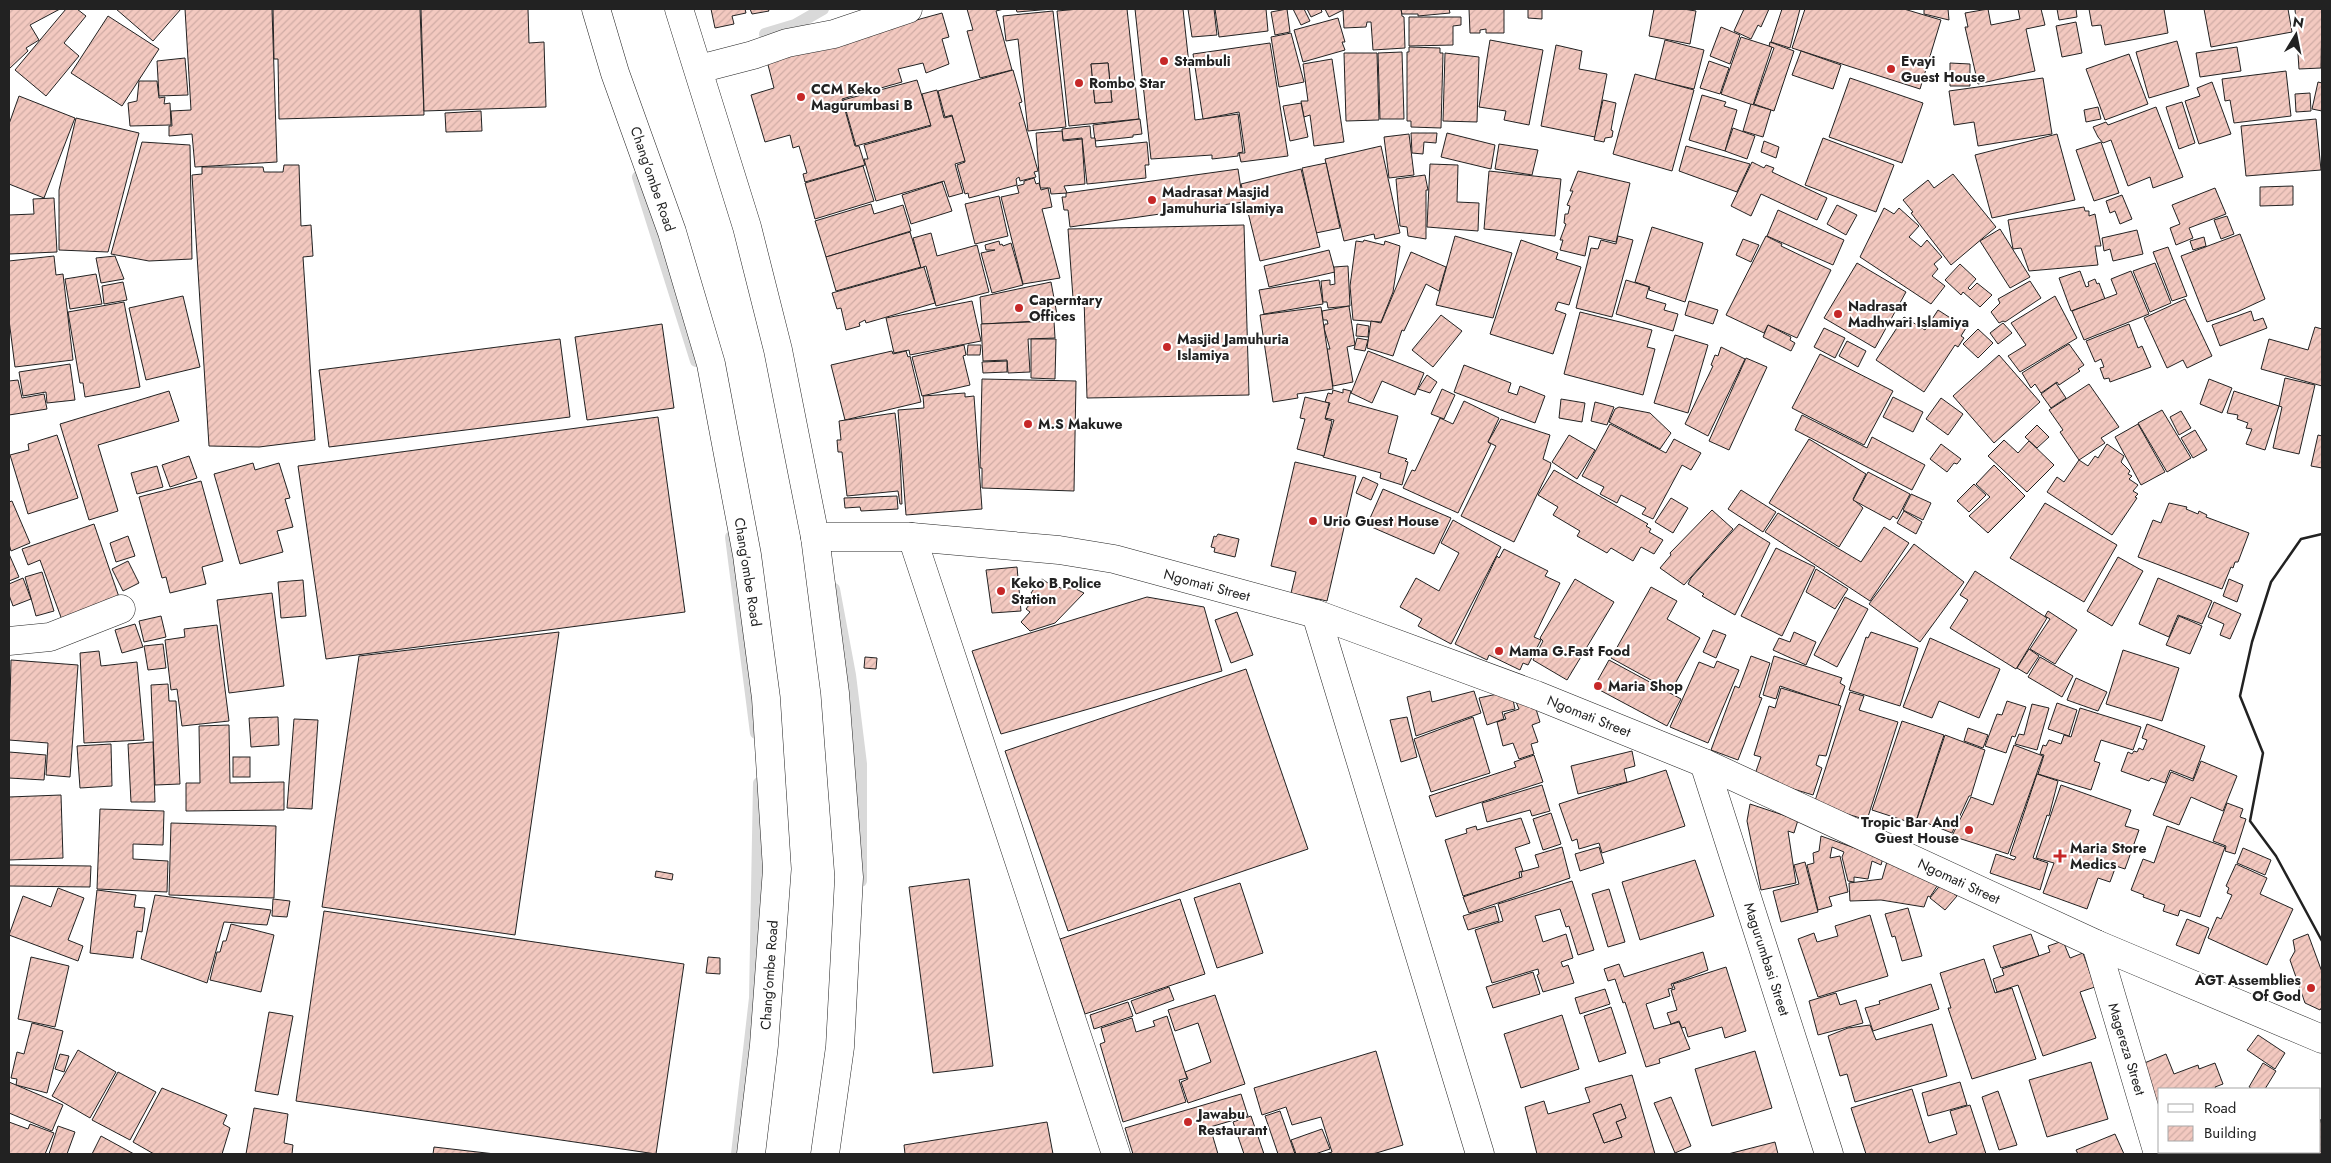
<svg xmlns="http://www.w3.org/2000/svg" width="2331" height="1163" font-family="Jost,sans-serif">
<defs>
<pattern id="building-hatch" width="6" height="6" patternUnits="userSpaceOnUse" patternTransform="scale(1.25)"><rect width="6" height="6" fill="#f3c9c0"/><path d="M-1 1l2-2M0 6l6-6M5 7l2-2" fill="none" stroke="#d0aca5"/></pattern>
</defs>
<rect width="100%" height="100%" fill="#fff"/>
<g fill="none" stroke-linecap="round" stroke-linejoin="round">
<g stroke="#d9d9d9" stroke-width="12">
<polyline points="765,34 795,25 823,9"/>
<polyline points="638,177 696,361"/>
<polyline points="731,537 756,733"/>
<polyline points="834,589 850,675 861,764 861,881"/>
<polyline points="737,1154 755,998 759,783"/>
</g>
</g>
<g fill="url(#building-hatch)" stroke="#222" fill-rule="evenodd">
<polygon points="9,9 60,9 30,25 39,40 26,48 28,51 9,69"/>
<polygon points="66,9 77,9 86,16 64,43 79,56 46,96 15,70"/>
<polygon points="116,9 181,9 153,41"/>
<polygon points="185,9 272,9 277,162 195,167 192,134 169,136 169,126 172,126 171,111 191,110"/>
<polygon points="273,9 420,9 424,115 279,119 278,59 274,59"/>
<polygon points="421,9 528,9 529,43 544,42 546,107 424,111"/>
<polygon points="711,9 745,9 746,13 732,16 734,24 715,28"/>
<polygon points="750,9 768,9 769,11 752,14"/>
<polygon points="967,9 1004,9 996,11 1012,70 980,78 967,31 973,30"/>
<polygon points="1016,9 1052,9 1017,12"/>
<path d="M1079,9H1127L1139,119L1069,126L1057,11ZM1108,63L1112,102L1095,103L1091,64Z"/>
<polygon points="1135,9 1183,9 1195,120 1238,114 1243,152 1238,153 1238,156 1212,159 1212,155 1151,159"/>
<polygon points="1188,9 1214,9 1217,35 1192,37"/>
<polygon points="1215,9 1266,9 1268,31 1219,37"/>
<polygon points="1287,9 1290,32 1275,35 1271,12"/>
<polygon points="1293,9 1304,9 1310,21 1301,25"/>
<polygon points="1307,9 1321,9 1322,12 1311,17"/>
<polygon points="1325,9 1345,9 1329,17"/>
<polygon points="1346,9 1401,9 1402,16 1404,17 1405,48 1373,50 1371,22 1367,22 1366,27 1344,28 1343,10"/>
<polygon points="1401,9 1449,9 1450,13 1418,16 1418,14 1402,14"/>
<polygon points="1469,9 1504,9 1504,33 1486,33 1486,29 1480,30 1480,33 1470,33"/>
<polygon points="1528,9 1542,9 1542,19 1528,18"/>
<polygon points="1654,9 1683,9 1696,11 1690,44 1649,36"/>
<polygon points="1744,9 1769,9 1761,27 1758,25 1751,39 1734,31"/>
<polygon points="1782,9 1800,9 1790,48 1771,42"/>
<polygon points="1805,9 1904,9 1941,20 1920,89 1792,48"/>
<polygon points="1924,9 1948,9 1949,20 1924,14"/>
<polygon points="1988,9 1991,25 2020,19 2018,9 2041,9 2045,25 2026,29 2035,71 1978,84 1965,27 1968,27 1965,13"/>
<polygon points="2057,9 2076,9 2077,17 2059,20"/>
<polygon points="2089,9 2164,9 2168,33 2105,45 2101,25 2092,26"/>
<polygon points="2204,9 2288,9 2292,32 2211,47"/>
<polygon points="2295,9 2322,9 2321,68 2299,69"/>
<polygon points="1053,11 1066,127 1028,131 1018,39 1006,41 1003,16"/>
<polygon points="942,13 949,37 942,39 949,64 926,73 923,63 898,69 902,82 842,99 855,146 859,146 865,165 805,182 803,174 807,173 799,146 793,148 790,135 765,142 751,95 774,88 767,61"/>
<polygon points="108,16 159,49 122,106 71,73"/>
<polygon points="1409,17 1461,17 1461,25 1453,26 1453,45 1409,46"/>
<polygon points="1338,18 1345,42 1342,42 1345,50 1303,62 1294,30"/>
<polygon points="2076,22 2082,53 2062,57 2056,26"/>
<polygon points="1721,27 1740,35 1730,64 1710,56"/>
<polygon points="1291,33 1304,82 1279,87 1271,37"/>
<polygon points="1741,37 1772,47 1753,105 1721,94"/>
<polygon points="1490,40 1543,50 1529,125 1504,120 1506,111 1479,107"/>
<polygon points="1665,40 1704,50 1694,89 1655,80"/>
<polygon points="2177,41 2189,86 2149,98 2136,52"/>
<polygon points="1770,42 1794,51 1774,111 1754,104 1774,48 1769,46"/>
<polygon points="1270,43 1288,156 1241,162 1239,153 1245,153 1239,112 1203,119 1193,54"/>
<polygon points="1556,45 1582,51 1579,69 1607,74 1595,137 1541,126"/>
<polygon points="1409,47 1440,48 1440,53 1443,53 1441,128 1411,127 1411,121 1407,121 1407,52 1409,52"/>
<polygon points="2237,47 2241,71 2200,77 2196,53"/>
<polygon points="1801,51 1841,65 1833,89 1792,75"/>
<polygon points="1402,52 1404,119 1380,119 1378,53"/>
<polygon points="1344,53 1377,53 1379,120 1346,121"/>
<polygon points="1445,53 1479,57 1477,122 1443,121"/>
<polygon points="2129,54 2148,104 2105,120 2086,69"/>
<polygon points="185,58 188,95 159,96 157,61"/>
<polygon points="1332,59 1344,142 1314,146 1310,115 1304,117 1301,101 1308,101 1303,64"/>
<polygon points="1709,61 1729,68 1720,94 1700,88"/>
<polygon points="1108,63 1112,102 1095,103 1091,64"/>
<polygon points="1950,63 1970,64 1970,86 1950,86"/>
<polygon points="1013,70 1022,102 1019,103 1038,171 1034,172 1036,177 1020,181 1019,177 1016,179 1017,185 969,198 968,193 965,194 957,165 965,162 952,115 945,117 938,91"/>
<polygon points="2286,71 2291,116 2234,123 2230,100 2225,101 2222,79"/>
<polygon points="1635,74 1694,90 1672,171 1613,154"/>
<polygon points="1850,78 1923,103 1902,163 1829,137"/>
<polygon points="2043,78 2052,134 1978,146 1974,122 1954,125 1949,91"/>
<polygon points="917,80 931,125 856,146 843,100"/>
<polygon points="139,81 157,81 159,98 165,97 164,104 170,103 171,125 130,126 128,103 137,101"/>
<polygon points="2212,82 2231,134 2199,144 2185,101 2200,96 2197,88"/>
<polygon points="2318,82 2322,83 2322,111 2312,109"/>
<polygon points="937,90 944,118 952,116 965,161 955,164 963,193 949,197 944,181 876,201 864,159 868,159 864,145 931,126 922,94"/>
<polygon points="2310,93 2311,111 2296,112 2295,94"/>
<polygon points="1702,95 1726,102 1724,106 1737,110 1725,151 1689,140"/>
<polygon points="19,96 75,118 44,198 9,184 9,124"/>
<polygon points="1603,100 1616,103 1611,130 1613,131 1612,137 1605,138 1604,142 1594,140"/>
<polygon points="2182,102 2195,143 2179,149 2166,107"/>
<polygon points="1301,103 1308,137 1290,141 1283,106"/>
<polygon points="1751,104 1771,110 1763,137 1743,131"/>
<polygon points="2098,107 2101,119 2086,122 2084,110"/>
<polygon points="2156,107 2183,177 2153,188 2150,177 2128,186 2111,140 2103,143 2098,137 2093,127 2106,122 2108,125"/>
<polygon points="481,111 482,131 446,132 445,113"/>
<polygon points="76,118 139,133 108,252 59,250 59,190"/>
<polygon points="1140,119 1142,134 1133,135 1133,137 1095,141 1093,125"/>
<polygon points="2316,119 2321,170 2246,176 2241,126"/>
<polygon points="1090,126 1091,138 1095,138 1096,147 1147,142 1149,165 1145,165 1146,178 1087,184 1082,138 1063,140 1062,129"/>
<polygon points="1733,128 1755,136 1747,159 1725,151"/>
<polygon points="1062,131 1063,141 1082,139 1085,184 1064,186 1067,193 1051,194 1050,188 1040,188 1036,133"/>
<polygon points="1411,133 1437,133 1436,143 1424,142 1423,154 1412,153"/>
<polygon points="1447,133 1495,145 1491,169 1441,157"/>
<polygon points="1409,134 1414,175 1389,178 1384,137"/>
<polygon points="2057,134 2075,200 1992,218 1975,155"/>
<polygon points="1823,138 1894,165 1876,212 1805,185"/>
<polygon points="1764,141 1779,147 1776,158 1761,152"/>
<polygon points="142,142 190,145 192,259 149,261 111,254"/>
<polygon points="2101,142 2119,193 2094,201 2076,150"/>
<polygon points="1499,144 1538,150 1532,175 1495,169"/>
<polygon points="1381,146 1400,233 1375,239 1374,234 1344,241 1325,159"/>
<polygon points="1686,146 1750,164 1737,192 1679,171"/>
<polygon points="1752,162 1764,168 1766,165 1774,168 1772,172 1827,198 1817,220 1761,194 1751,216 1731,206"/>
<polygon points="1326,163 1340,228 1316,233 1302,168"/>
<polygon points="1430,164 1458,165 1457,202 1479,203 1478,231 1427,227"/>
<polygon points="284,165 299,165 301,226 311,225 313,256 303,257 315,440 259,447 209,446 192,175 202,174 202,167 263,167 264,172 283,172"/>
<polygon points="863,166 874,201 815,219 805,183"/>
<polygon points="1238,169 1243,202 1070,227 1068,210 1064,210 1062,197 1066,197 1066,193"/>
<polygon points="1301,169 1320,247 1260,261 1241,184"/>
<polygon points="1489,171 1561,179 1555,236 1484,229"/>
<polygon points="1578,171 1630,183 1616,242 1589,236 1585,256 1560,250 1563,240 1560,240 1566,224 1564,223 1565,214 1568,214 1570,206 1567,205 1573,191 1570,191"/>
<polygon points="1953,174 1996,227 1951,265 1911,213 1913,212 1903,200 1928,180 1934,188"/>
<polygon points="1425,175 1428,190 1426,190 1426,239 1408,236 1407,227 1400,226 1396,179"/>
<polygon points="1034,178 1036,184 1039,183 1041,190 1048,188 1052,207 1042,209 1060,278 1023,284 1001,197 1019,193 1017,186 1024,184 1024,181"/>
<polygon points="942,182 952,211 911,224 902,195"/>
<polygon points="2293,186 2293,205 2260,206 2260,187"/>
<polygon points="2215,188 2226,214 2189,228 2193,238 2176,245 2170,228 2180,224 2172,205"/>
<polygon points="2122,195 2132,219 2120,224 2115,211 2110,213 2106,201"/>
<polygon points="999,196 1008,236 975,244 965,204"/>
<polygon points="54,198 57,252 9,254 9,215 34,214 33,199"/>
<polygon points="871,204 874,214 903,205 911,231 826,257 815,221"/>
<polygon points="1837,205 1857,215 1846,235 1827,224"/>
<polygon points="2084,207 2085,211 2089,211 2089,216 2095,214 2101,246 2095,246 2098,265 2029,271 2021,248 2013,249 2008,220"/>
<polygon points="1884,208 1894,214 1899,208 1919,226 1909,237 1921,247 1927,240 1942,257 1934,264 1938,269 1932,276 1945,286 1931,304 1860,257"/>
<polygon points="1778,210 1844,240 1833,265 1767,236"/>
<polygon points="2227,216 2234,234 2221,239 2214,220"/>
<polygon points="1244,225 1249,395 1087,398 1084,298 1073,298 1068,229"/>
<polygon points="1652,227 1703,243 1685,302 1649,290 1650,287 1635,282"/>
<polygon points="2000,229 2030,277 2010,288 1980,241"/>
<polygon points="2137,230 2143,254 2113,261 2110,249 2104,251 2102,238"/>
<polygon points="910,232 921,267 836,291 826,257"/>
<polygon points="931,233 937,256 977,245 989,292 936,306 926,266 921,268 913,238"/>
<polygon points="2240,234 2265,299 2237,312 2207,322 2181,256"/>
<polygon points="1455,236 1512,253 1493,318 1436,305"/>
<polygon points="1618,236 1633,240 1612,317 1576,308 1591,248 1598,249 1601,240 1616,244"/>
<polygon points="1766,236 1782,244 1781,246 1831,270 1797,338 1768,325 1764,333 1726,315"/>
<polygon points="2204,237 2206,246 2193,250 2190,241"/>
<polygon points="1743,239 1759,245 1751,262 1736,255"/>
<polygon points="1364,240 1384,245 1385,241 1400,246 1393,292 1381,322 1353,320 1350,286 1356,241 1363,242"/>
<polygon points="1521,240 1558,253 1556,259 1581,267 1569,305 1558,302 1555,310 1566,314 1553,354 1490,334"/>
<polygon points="999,241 1000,245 1002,244 1003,246 1011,243 1023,285 992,293 981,253 995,250 986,250 985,245"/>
<polygon points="2168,247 2187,296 2172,301 2153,252"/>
<polygon points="1329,250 1335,272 1269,287 1264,266"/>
<polygon points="1411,252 1446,267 1439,291 1426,284 1404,331 1402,330 1393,356 1367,348 1371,321 1381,323"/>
<polygon points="54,256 56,275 63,274 73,360 15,367 9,320 9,261"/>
<polygon points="115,256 124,279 101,283 96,258"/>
<polygon points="1857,263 1906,292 1875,348 1824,318"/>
<polygon points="2155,263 2171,303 2150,312 2133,271"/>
<polygon points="1960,264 1976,279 1968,288 1970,290 1977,283 1992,295 1980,307 1963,292 1961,295 1945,280"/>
<polygon points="1348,266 1350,306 1328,308 1327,302 1323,302 1321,281 1330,280 1330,285 1335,284 1334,267"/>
<polygon points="924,267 935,303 866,323 865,320 859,323 860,326 846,330 841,308 837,309 832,293"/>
<polygon points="2080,271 2086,287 2089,286 2088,282 2095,279 2097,284 2099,283 2105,299 2071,311 2059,278"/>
<polygon points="2131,271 2149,314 2084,340 2072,311 2117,294 2111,279"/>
<polygon points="96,274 102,304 70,309 65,279"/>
<polygon points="1319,280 1323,304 1264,314 1259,290"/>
<polygon points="1626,280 1649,287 1646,298 1666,304 1664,310 1678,314 1673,331 1616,314"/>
<polygon points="2030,281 2041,298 2005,322 2003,321 1999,323 1991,312 2000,303 1998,299"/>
<polygon points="123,282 127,300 104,304 102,286"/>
<polygon points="1051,282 1058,320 982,324 980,297"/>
<polygon points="183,296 200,367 146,380 129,308"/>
<polygon points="2055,296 2077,338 2020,372 2008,356 2026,345 2011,323"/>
<polygon points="2185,299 2212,356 2187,368 2183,360 2167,368 2144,318"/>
<polygon points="972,301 981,341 910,355 909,350 894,353 886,318"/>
<polygon points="1689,301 1718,310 1713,324 1685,315"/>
<polygon points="124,302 140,387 85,397 83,383 80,383 68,312"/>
<polygon points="1349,306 1355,345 1347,347 1353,382 1333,386 1327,349 1330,349 1324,328 1325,324 1328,324 1327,320 1323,320 1322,311"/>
<polygon points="1321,307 1333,389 1297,394 1298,398 1273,402 1260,315"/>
<polygon points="1938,310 1966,328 1961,336 1964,338 1958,347 1955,345 1924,392 1876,360 1904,317 1925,330"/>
<polygon points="2251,311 2254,321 2263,318 2267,328 2220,346 2212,325"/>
<polygon points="1580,312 1652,330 1647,347 1655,349 1643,395 1564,374"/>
<polygon points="1441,315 1462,331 1433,367 1412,350"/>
<polygon points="1054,321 1055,338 1028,339 1030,372 1008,373 1007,360 983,361 981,324"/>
<polygon points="2003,323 2012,333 1998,344 1990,333"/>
<polygon points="662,324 674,408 587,420 575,337"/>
<polygon points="1357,324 1369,326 1368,337 1356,336"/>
<polygon points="2129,324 2138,348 2142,346 2151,367 2110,382 2109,378 2104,379 2100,368 2104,367 2101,359 2095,362 2086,341"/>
<polygon points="1768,325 1791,337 1790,340 1795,343 1791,351 1763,337"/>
<polygon points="2315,327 2322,329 2322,386 2261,369 2269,339 2308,350"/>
<polygon points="1824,328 1845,338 1835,358 1814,347"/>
<polygon points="1978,329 1993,343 1978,358 1963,344"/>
<polygon points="1675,335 1708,345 1688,413 1654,403"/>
<polygon points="1357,338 1368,340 1365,351 1354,349"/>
<polygon points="560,339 570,417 329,447 319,370"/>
<polygon points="1031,339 1056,339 1055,379 1031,378"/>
<polygon points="1847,341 1866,351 1858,367 1839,356"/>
<polygon points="2069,344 2084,365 2078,369 2080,371 2059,385 2057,382 2041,393 2035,384 2031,388 2022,373"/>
<polygon points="964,345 966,355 963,356 970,385 922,396 912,357"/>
<polygon points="968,345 981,345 980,355 967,355"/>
<polygon points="1721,347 1745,359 1708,436 1685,424 1713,366 1711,365 1715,355 1718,356"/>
<polygon points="892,351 893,354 906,351 908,357 910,356 921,402 845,420 831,365"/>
<polygon points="1368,351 1424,373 1415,395 1382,381 1372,403 1351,393"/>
<polygon points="1820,354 1893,391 1864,445 1792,408"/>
<polygon points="1999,355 2040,402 1994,443 1953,396"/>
<polygon points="1746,358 1767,367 1729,450 1709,441"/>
<polygon points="1007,361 1007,372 983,373 982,362"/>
<polygon points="70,364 75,400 47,403 46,392 23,396 19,372"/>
<polygon points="1464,365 1511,383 1508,392 1517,395 1520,386 1545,396 1535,423 1454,392"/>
<polygon points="1427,375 1437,382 1430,393 1418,389"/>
<polygon points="2285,378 2315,385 2299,454 2273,448 2282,407 2279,406"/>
<polygon points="982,379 1076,381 1074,491 982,488 982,468 980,468"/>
<polygon points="2209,379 2232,388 2222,413 2200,404"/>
<polygon points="18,380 22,398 44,394 47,409 9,415 9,381"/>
<polygon points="2056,383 2066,398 2051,408 2041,394"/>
<polygon points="2089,384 2119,427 2101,438 2105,443 2079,460 2060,432 2063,430 2049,410"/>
<polygon points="1343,389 1351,391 1348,402 1398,416 1388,453 1407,459 1405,461 1408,462 1402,485 1380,478 1381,473 1323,457 1334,420 1325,418 1330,403 1325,402 1328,393 1332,394 1333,390 1343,393"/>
<polygon points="1442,389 1455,395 1444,419 1431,414"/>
<polygon points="169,391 179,421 98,445 118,511 89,520 60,424"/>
<polygon points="2234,391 2279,406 2265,450 2246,444 2252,429 2246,428 2248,423 2237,419 2238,415 2227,413"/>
<polygon points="965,393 965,397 974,396 982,509 906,515 898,410 924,408 923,396"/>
<polygon points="1305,397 1329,403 1325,419 1332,421 1324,456 1297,449 1305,419 1300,418"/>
<polygon points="1893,397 1923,412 1913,432 1883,417"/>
<polygon points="1941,398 1963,414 1948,435 1926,419"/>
<polygon points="1561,399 1585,403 1582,422 1559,418"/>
<polygon points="1464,401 1499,418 1488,442 1491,444 1458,513 1403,488 1412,470 1415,471 1440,418 1453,424"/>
<polygon points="1595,402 1614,407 1607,425 1591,421"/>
<polygon points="1619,407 1650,413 1671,433 1660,449 1609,422 1615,409"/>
<polygon points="2162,410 2191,458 2167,472 2138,423"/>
<polygon points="2181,411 2191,428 2179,435 2170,417"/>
<polygon points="895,413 900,455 902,504 900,504 898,491 847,496 842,452 838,452 837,440 841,440 839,421"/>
<polygon points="1802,415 1867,448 1872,437 1925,465 1912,490 1795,430"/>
<polygon points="658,417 685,612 326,659 298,466"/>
<polygon points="1501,419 1550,435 1543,459 1551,463 1550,468 1514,542 1461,516 1496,446 1488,442"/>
<polygon points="1610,424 1666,453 1674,439 1701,453 1691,470 1682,465 1653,519 1642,514 1646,508 1621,495 1617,503 1600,494 1604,487 1582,476"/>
<polygon points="2138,424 2165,472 2141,485 2115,437"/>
<polygon points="2037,425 2049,437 2037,448 2025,437"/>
<polygon points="2195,430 2207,450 2193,458 2181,438"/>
<polygon points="57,435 78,498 28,514 10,455 29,450 28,444"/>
<polygon points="1569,435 1595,450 1577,479 1552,462"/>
<polygon points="2318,435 2322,436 2322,468 2311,466"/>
<polygon points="1809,439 1866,474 1853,499 1863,508 1839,547 1769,503"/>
<polygon points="2004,440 2018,453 2029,441 2054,465 2027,492 1988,456"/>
<polygon points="1941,444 1961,459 1957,464 1954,463 1947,472 1930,459"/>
<polygon points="2107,444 2124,456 2121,462 2130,471 2128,474 2132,476 2129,479 2138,485 2133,491 2138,494 2135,497 2137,498 2112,535 2047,492 2057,477 2064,482 2079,460 2088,466 2095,456 2098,458"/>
<polygon points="189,456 197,478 170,487 162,465"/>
<polygon points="1295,462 1356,476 1327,601 1291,593 1296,572 1271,566"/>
<polygon points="253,463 255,470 279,463 290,498 285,499 293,527 277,531 283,552 240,564 214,474"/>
<polygon points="1994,465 2025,496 1988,533 1969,516 1990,497 1976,484"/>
<polygon points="157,466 163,487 137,494 131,473"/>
<polygon points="1554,470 1648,524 1646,526 1651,529 1649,532 1663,540 1654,554 1641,547 1633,561 1611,548 1607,553 1577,536 1580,531 1553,515 1558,507 1538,495"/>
<polygon points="1868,472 1910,494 1897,519 1893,516 1890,520 1853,500"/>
<polygon points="1363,477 1378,484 1371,500 1356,493"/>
<polygon points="201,481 223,561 202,567 206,584 170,593 166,577 162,578 139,497"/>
<polygon points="1974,484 1986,495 1969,512 1957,501"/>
<polygon points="1383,489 1451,518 1434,554 1367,525"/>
<polygon points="1741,490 1776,512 1763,532 1728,509"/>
<polygon points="1911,494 1931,503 1923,520 1903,510"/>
<polygon points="897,496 898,509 861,511 860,507 845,508 844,498"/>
<polygon points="1671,498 1688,508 1673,533 1655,522"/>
<polygon points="12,501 30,543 11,551 9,544 9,502"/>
<polygon points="2045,503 2117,545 2084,602 2010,558"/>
<polygon points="2169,503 2187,507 2186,509 2198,514 2199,511 2207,515 2206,517 2249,533 2238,562 2235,562 2233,568 2231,567 2222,589 2138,557 2153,520 2161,523"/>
<polygon points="1712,510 1733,529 1684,585 1660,568 1671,555 1670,553"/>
<polygon points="1904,511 1922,522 1916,534 1897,523"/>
<polygon points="1778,513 1861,562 1884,527 1909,543 1870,601 1765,532"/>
<polygon points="1453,520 1501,547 1451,644 1418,626 1422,619 1400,607 1416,578 1439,591 1459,553 1441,543"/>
<polygon points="94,524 120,600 62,620 40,560 28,565 22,549"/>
<polygon points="1739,524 1770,543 1735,615 1702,596 1704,594 1688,584 1691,578"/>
<polygon points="1218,534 1239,539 1235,557 1214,552 1215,548 1211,547 1214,536 1216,537"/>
<polygon points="128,536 135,556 116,562 110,543"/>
<polygon points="1914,544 1964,582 1920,642 1869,604"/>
<polygon points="1776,548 1815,567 1782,636 1741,616"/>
<polygon points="1504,549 1548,571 1545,576 1560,583 1534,637 1541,640 1528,665 1523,663 1520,670 1489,655 1487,660 1455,644 1497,556 1499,558"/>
<polygon points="9,554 19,577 9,581"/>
<polygon points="2118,557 2143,571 2112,626 2087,611"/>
<polygon points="128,561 139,583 123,591 112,569"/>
<polygon points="1017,567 1021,611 992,613 986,570"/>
<polygon points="1816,569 1848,589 1835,609 1806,592"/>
<polygon points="1975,571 2047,618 2016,669 1950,628 1968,600 1960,595"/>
<polygon points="42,572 54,611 36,616 25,577"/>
<polygon points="23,578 31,599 13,606 9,595 9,584"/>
<polygon points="2158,578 2212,601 2202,624 2178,615 2169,637 2139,624"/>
<polygon points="1042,579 1048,583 1051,580 1060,588 1074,588 1084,593 1055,623 1030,631 1021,622 1030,612 1026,609 1035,597 1031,593 1036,586 1034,585"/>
<polygon points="1575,579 1614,602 1567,680 1533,660 1543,641 1540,638"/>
<polygon points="2229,579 2243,585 2237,602 2223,596"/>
<polygon points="303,580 306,616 281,618 278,582"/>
<polygon points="1651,587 1677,601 1667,619 1700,638 1671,691 1611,658"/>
<polygon points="272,593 284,686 229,693 217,600"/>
<polygon points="1147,597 1204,607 1222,671 1001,734 972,651"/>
<polygon points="1845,597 1868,609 1837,667 1814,655"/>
<polygon points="2214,602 2241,614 2230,639 2220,635 2224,624 2208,617"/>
<polygon points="2048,611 2077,630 2055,664 2030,649 2050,619 2045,616"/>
<polygon points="1237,612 1253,655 1231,663 1215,620"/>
<polygon points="161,616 166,637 144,642 139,621"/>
<polygon points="2179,616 2202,626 2190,654 2166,645"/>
<polygon points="135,624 143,647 122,653 115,630"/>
<polygon points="217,625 229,721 182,726 177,689 171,690 165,640 185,637 184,629"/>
<polygon points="1713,630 1726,635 1716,658 1703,652"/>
<polygon points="559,632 515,935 322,907 359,656"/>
<polygon points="1794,632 1816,642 1806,665 1773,650 1779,638 1790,642"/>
<polygon points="1871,632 1918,648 1900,706 1849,690 1866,637 1868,638"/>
<polygon points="1930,638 2000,669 1979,718 1939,701 1932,718 1903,707"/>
<polygon points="163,644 166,668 148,670 144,646"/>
<polygon points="2029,649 2039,656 2027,674 2017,668"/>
<polygon points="2123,650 2179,668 2162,721 2106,704"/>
<polygon points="99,651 101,666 137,662 144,740 84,743 80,653"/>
<polygon points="1751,656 1770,663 1759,697 1762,698 1738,760 1711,750 1735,686 1739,688"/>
<polygon points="1774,656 1842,678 1840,683 1845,686 1838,706 1780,686 1776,699 1763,695"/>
<polygon points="865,657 877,658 876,669 864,668"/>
<polygon points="2040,657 2073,676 2062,697 2028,677"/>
<polygon points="11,660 78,665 70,777 46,775 48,743 9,740"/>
<polygon points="1609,660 1681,699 1667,726 1594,687"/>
<polygon points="1717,661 1739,670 1708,743 1670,727 1699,662 1714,668"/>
<polygon points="1246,669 1308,849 1068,931 1005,751"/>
<polygon points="2076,678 2107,692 2098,711 2067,700"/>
<polygon points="168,684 169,701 176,701 180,784 155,785 151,685"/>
<polygon points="1781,688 1841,706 1826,756 1819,755 1816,765 1822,768 1813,795 1754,777 1761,757 1754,755 1769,706 1775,708"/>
<polygon points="1430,691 1432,702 1474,691 1481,713 1416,736 1407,697"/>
<polygon points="1511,691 1515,709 1502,712 1504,719 1487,725 1479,698"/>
<polygon points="1850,692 1864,696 1859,710 1898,722 1867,820 1814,804"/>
<polygon points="1532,696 1540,722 1532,725 1538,742 1531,744 1534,754 1519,759 1513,743 1503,746 1497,722 1506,719 1504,714 1519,709 1514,697"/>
<polygon points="2007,701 2026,707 2015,737 2012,736 2006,753 1985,746 1997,714 2002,715"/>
<polygon points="2057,703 2077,710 2069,736 2048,729"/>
<polygon points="2032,704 2049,708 2037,750 2015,744 2019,734 2024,735"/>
<polygon points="2080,708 2141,727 2133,750 2101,740 2094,761 2100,763 2091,790 2038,774 2044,755 2040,754 2043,745 2046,746 2049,740 2061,744 2064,735 2071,737"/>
<polygon points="278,717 279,745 251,747 249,718"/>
<polygon points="1407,717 1417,757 1401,762 1390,720"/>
<polygon points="1473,717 1490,773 1431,792 1414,739"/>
<polygon points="294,719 318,720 312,809 287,808"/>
<polygon points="1902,721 1944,735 1915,824 1872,810"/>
<polygon points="2147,724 2205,746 2193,779 2170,770 2165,783 2151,778 2149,781 2121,771 2128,752 2132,754 2134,751 2137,752 2139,748 2143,750 2147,740 2142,738"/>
<polygon points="229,725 230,783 284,782 284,810 186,811 186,783 200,783 199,726"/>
<polygon points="1968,728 1988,735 1983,748 1964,741"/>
<polygon points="1945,735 1985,750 1971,796 1969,796 1952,833 1917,819"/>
<polygon points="153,742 155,802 131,802 128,744"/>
<polygon points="111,744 112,786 80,788 77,746"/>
<polygon points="2014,745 2043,756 2008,854 1952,836 1971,797 1993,805"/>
<polygon points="1632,751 1635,766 1624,769 1627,782 1578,794 1571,766"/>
<polygon points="9,752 46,755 44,780 9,778"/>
<polygon points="1534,755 1543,782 1436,817 1429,796 1516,767 1514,762"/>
<rect x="233" y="757" width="17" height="20"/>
<polygon points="2201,761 2237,776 2223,811 2191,797 2179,825 2153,815 2171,772 2193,781"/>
<polygon points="1666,770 1685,826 1602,853 1599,843 1579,849 1577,839 1572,841 1559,804"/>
<polygon points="2037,774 2058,781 2049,816 2047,815 2033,858 2048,863 2040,890 1990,873 1996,854 2014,860 2016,857 2010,855"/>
<polygon points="1542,785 1550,811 1532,816 1530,810 1487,822 1482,803"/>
<polygon points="2061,785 2131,810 2125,826 2139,830 2125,869 2116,866 2110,882 2098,878 2087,909 2043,893 2054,863 2036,858"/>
<polygon points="61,795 63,858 9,860 9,797"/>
<polygon points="2227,803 2243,809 2240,817 2246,819 2235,854 2225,851 2226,846 2213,841"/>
<polygon points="1750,804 1798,820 1794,833 1788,831 1796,883 1761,890 1747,821"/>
<polygon points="100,809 164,811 163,845 133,844 133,859 168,861 167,892 97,889"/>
<polygon points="1551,813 1561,844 1543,850 1533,819"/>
<polygon points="1521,818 1530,843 1515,848 1523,871 1519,872 1520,878 1463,896 1445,840 1467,833 1466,829 1476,826 1477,830"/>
<polygon points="171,823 276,826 274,898 169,895"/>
<polygon points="2167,826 2225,847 2200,917 2180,910 2178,916 2163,911 2165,905 2143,897 2144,895 2131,890 2143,859 2154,863"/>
<polygon points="1821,836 1883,858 1881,865 1872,861 1868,879 1854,877 1854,882 1848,881 1842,857 1844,852 1832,847 1830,858 1840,856 1848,892 1829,897 1832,906 1818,910 1807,865 1814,863 1813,853 1819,851"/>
<polygon points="1562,847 1570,878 1469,913 1463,897 1522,877 1521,872 1539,867 1535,855"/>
<polygon points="1599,847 1604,863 1580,871 1575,854"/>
<polygon points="2243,848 2271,860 2265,875 2237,863"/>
<polygon points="1888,858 1939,883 1930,897 1928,896 1924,907 1881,900 1850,901 1849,883 1882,879"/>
<polygon points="1695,860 1714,916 1640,940 1622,882"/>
<polygon points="1805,862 1818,912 1781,922 1773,891 1799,884 1794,865"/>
<polygon points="2236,864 2267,878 2260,894 2293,909 2267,965 2208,938 2217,917 2221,919 2232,895 2227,893 2229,888 2226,886"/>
<polygon points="9,865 91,866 90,887 9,886"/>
<polygon points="656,871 673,874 672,880 655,877"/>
<polygon points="969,879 993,1066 933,1073 909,887"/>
<polygon points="1572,881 1594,950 1578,955 1569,926 1566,927 1560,909 1535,916 1543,942 1566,934 1573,958 1561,962 1563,967 1568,965 1574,983 1543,992 1537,975 1539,974 1538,969 1492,983 1475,930 1503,921 1498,904"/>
<polygon points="1240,883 1263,953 1217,968 1194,898"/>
<polygon points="1941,884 1957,896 1945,910 1930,898"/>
<polygon points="58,888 84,898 68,940 83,946 78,961 9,935 23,896 51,907"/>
<polygon points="1609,889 1625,942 1608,947 1592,894"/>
<polygon points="97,890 136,895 134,907 145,908 142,932 137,931 133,958 90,953"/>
<polygon points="155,895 271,910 267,925 224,922 207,983 141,959"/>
<polygon points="273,899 290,901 287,917 272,916"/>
<polygon points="1180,899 1205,974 1085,1014 1060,939"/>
<polygon points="1495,906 1499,921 1468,930 1463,916"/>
<polygon points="1908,908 1922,956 1902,961 1895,936 1892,937 1885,914"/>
<polygon points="324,911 684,964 656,1154 296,1101"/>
<polygon points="1870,915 1888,976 1818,997 1798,939 1814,933 1817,942 1838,936 1835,926"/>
<polygon points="2187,919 2209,928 2199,954 2176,945"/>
<polygon points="231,924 274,935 261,992 210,980 217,952 220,952 223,941 226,941"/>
<polygon points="2031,934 2039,956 2001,968 1993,946"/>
<polygon points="2308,934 2322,972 2322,1007 2320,1010 2305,1003 2290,960 2295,951 2293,940"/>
<polygon points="2063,941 2070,958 2083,953 2095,987 2080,992 2096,1038 2043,1056 2018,985 1997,992 1993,979 2004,975 2002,969 2050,952 2048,946"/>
<polygon points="1703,952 1708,970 1671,984 1673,988 1668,989 1670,996 1646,1004 1654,1029 1679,1022 1690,1049 1659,1059 1660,1063 1646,1067 1625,1002 1623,1003 1615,979 1608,981 1604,969 1619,964 1624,977"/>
<polygon points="31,957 69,966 55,1027 18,1019"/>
<polygon points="708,957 720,958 720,974 706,973"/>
<polygon points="1984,959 1995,993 2012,988 2036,1059 1972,1079 1948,1008 1951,1008 1940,973"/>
<polygon points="1726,967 1746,1031 1725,1038 1722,1027 1688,1037 1685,1027 1682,1028 1679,1021 1671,1024 1667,1013 1677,1010 1671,990 1675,989 1673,984"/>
<polygon points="1533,972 1540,994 1493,1008 1486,987"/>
<polygon points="1931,984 1939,1009 1873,1031 1865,1008 1880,1004 1879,1001"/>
<polygon points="1169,987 1174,1000 1136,1014 1131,1001"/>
<polygon points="1605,989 1610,1004 1580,1014 1575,998"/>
<polygon points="1836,993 1840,1005 1856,1000 1863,1023 1818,1035 1809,1001"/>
<polygon points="1215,995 1245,1084 1188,1103 1181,1082 1188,1079 1185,1072 1211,1062 1198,1023 1175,1031 1168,1010"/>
<polygon points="1128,1002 1133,1016 1094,1029 1090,1015"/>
<polygon points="1611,1007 1626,1053 1599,1062 1584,1016"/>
<polygon points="269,1012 293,1016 278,1095 255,1091"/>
<polygon points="1562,1015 1579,1069 1521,1088 1504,1034"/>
<polygon points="1167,1016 1187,1078 1179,1080 1186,1102 1123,1122 1100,1044 1105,1042 1101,1028 1132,1018 1136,1032 1155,1026 1153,1021"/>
<polygon points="32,1023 63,1031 47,1093 16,1085 17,1079 11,1078 17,1052 24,1054"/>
<polygon points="1932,1024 1947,1076 1855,1102 1847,1074 1840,1076 1828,1036 1848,1028 1870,1025 1876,1040"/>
<polygon points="2258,1035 2285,1053 2275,1069 2247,1050"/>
<polygon points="78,1050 116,1072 90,1118 52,1096"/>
<polygon points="1376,1051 1403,1145 1373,1154 1325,1154 1332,1152 1321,1117 1292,1125 1286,1107 1262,1115 1254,1088"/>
<polygon points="1755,1051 1772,1108 1712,1126 1695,1069"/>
<polygon points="60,1054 69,1056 64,1072 55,1069"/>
<polygon points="2166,1054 2174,1074 2198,1065 2199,1069 2215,1063 2223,1084 2215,1087 2216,1089 2160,1089 2160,1110 2142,1064"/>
<polygon points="2091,1062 2108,1119 2047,1137 2029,1080"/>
<polygon points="2263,1063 2276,1071 2265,1089 2252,1089 2249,1087"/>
<polygon points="118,1072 156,1092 130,1140 92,1120"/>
<path d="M1632,1075L1655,1154H1537L1525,1107L1544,1101L1548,1114L1590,1102L1585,1088ZM1621,1104L1626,1118L1616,1122L1622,1137L1604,1143L1593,1114Z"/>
<polygon points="9,1082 63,1105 52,1131 9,1113"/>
<polygon points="1960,1082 1967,1105 1928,1116 1922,1093"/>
<polygon points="162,1088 227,1115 223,1124 230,1128 222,1154 154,1154 133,1142"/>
<polygon points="1912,1089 1929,1143 1957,1134 1950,1111 1970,1105 1986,1154 1866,1154 1851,1108"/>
<polygon points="1998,1091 2017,1145 1999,1150 1982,1097"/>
<polygon points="1241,1094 1248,1116 1210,1127 1218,1154 1133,1154 1125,1128"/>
<polygon points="1671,1097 1691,1146 1675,1153 1654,1103"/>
<polygon points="1621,1104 1626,1118 1616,1122 1622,1137 1604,1143 1593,1114"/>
<polygon points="254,1108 288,1114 284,1143 293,1145 292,1154 246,1154"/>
<polygon points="1280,1111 1295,1154 1278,1154 1265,1116"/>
<polygon points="1251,1116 1264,1154 1244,1154 1233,1122"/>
<polygon points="2320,1119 2322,1125 2322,1154 2242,1154 2240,1152 2320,1152"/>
<polygon points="9,1122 28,1129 30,1124 54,1133 45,1154 9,1154"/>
<polygon points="1047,1122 1053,1154 905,1154 904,1145"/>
<polygon points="58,1126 75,1132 67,1154 49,1154"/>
<polygon points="1322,1129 1330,1149 1315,1154 1296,1154 1291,1140"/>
<polygon points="2115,1134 2124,1154 2078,1154 2076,1150"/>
<polygon points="101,1136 134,1154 92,1154"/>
<polygon points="1775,1142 1778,1154 1728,1154"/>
<polygon points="434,1147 495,1154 433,1154"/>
</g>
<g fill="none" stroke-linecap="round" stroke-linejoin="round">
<g stroke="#222" stroke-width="29">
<g id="street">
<polyline points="699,69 753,55 787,43 834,34 908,9"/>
<polyline points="815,537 912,537 1059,550 1114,559 1316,614 1536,695 1704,763 2096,944 2322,1039"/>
<polyline points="912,537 1116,1154"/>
<polyline points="1316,614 1480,1154"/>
<polyline points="9,641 50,637 121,609"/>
<polyline points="1704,763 1829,1154"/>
<polyline points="2096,944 2158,1154"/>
</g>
</g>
<g stroke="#222" stroke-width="29">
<g id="primary">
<polyline points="596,9 615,73 672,232 711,364 747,555 766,698 777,869 764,1045 751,1154"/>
<polyline points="679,9 747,227 778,350 815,537 835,693 849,877 840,1047 825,1154"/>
</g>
</g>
<use href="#street" stroke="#fff" stroke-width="28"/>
<use href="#primary" stroke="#fff" stroke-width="28"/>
<polyline stroke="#222" stroke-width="2.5" points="2322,534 2301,539 2271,582 2252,642 2240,696 2263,753 2250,821 2276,856 2322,941"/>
</g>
<g fill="#c62828" stroke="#fff" stroke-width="2">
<circle cx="1164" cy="61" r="5"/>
<circle cx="1891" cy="69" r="5"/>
<circle cx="1079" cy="83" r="5"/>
<circle cx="801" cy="97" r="5"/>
<circle cx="1152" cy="200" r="5"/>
<circle cx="1019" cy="308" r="5"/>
<circle cx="1838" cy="314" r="5"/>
<circle cx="1167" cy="347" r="5"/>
<circle cx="1028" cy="424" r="5"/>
<circle cx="1313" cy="521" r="5"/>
<circle cx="1001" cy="591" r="5"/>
<circle cx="1499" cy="651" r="5"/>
<circle cx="1598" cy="686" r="5"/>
<circle cx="1969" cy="830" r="5"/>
<path d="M2057.5 848.5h5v5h5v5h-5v5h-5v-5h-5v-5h5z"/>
<circle cx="2311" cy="988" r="5"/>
<circle cx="1188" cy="1122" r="5"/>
</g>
<g text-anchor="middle" stroke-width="4" stroke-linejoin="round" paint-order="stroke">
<g font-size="14" font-weight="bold" fill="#222" stroke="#fff" text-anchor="start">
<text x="1174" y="66">Stambuli</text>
<text x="1901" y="66">Evayi<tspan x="1901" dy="16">Guest House</tspan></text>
<text x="1089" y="88">Rombo Star</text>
<text x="811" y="94">CCM Keko<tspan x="811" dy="16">Magurumbasi B</tspan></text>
<text x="1162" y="197">Madrasat Masjid<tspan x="1162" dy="16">Jamuhuria Islamiya</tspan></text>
<text x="1029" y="305">Caperntary<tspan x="1029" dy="16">Offices</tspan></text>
<text x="1848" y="311">Nadrasat<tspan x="1848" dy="16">Madhwari Islamiya</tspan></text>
<text x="1177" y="344">Masjid Jamuhuria<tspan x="1177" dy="16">Islamiya</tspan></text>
<text x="1038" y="429">M.S Makuwe</text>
<text x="1323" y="526">Urio Guest House</text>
<text x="1011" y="588">Keko B Police<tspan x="1011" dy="16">Station</tspan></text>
<text x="1509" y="656">Mama G.Fast Food</text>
<text x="1608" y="691">Maria Shop</text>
<text x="1959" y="827" text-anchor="end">Tropic Bar And<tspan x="1959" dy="16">Guest House</tspan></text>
<text x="2070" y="853">Maria Store<tspan x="2070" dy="16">Medics</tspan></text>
<text x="2301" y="985" text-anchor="end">AGT Assemblies<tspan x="2301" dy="16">Of God</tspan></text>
<text x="1198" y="1119">Jawabu<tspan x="1198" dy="16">Restaurant</tspan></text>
</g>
<g font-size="14" fill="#222" stroke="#fff">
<text transform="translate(653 179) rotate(71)" y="5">Chang'ombe Road</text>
<text transform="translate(748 572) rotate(81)" y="5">Chang'ombe Road</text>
<text transform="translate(1207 585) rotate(15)" y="5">Ngomati Street</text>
<text transform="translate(1589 716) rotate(22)" y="5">Ngomati Street</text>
<text transform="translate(1959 881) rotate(25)" y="5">Ngomati Street</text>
<text transform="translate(1767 959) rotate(72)" y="5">Magurumbasi Street</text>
<text transform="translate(769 975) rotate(-86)" y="5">Chang'ombe Road</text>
<text transform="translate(2127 1049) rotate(73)" y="5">Magereza Street</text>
</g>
</g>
<rect width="2331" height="1163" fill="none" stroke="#222222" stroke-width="20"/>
<rect x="2158" y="1088" width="162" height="65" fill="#ffffff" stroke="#a7a7a7"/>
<rect x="2168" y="1104" width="25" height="8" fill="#ffffff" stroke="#a7a7a7"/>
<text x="2204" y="1113" font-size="15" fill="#222222">Road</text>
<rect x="2168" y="1126" width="25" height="15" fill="url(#building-hatch)" stroke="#a7a7a7"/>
<text x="2204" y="1138" font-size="15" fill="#222222">Building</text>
<g transform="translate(2296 35) rotate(10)" stroke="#ffffff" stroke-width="4" paint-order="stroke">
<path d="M0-4L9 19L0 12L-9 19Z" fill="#222222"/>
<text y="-8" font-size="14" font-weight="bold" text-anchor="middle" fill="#222222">N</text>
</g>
</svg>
